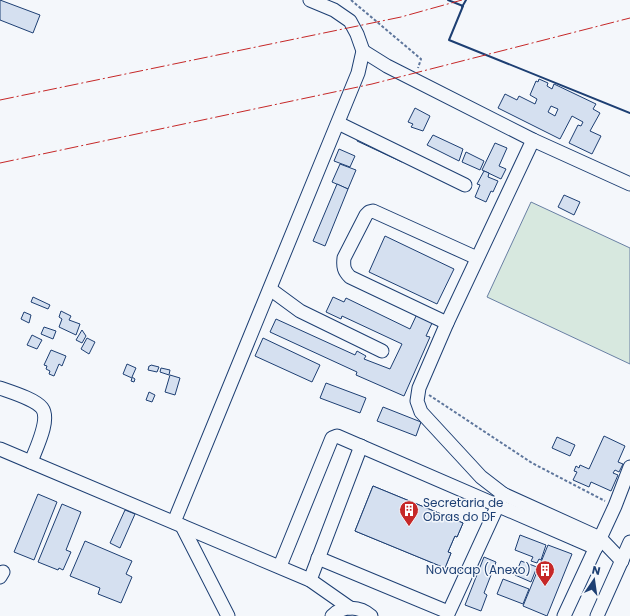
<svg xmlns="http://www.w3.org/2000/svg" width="630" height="616" font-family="Poppins,sans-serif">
<rect width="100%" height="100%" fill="#f4f7fb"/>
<polygon fill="#d7e8df" stroke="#687fa3" points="531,202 630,248 630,364 487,297"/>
<g fill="#d5e0f0" stroke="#1d3f73" fill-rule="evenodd">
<polygon points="0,0 40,15 33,33 0,20"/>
<path d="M539,79L548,83L547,86L552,89L554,84L596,104L593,109L600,113L590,131L601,136L592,154L569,143L578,125L581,126L583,122L572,116L560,139L498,108L505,94L517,100L519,96L535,104L537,99L530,95L536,81L538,82ZM551,106L558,109L555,116L548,112Z"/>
<polygon points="415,108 430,116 423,131 411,127 413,124 408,122"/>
<polygon points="433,135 463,149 459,161 427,145"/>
<polygon points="359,136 405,157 402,162 357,141"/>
<polygon points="495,143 507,148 499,166 506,169 501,179 482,170"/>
<polygon points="339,149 355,156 350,167 334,161"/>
<polygon points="466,152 484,161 480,170 462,162"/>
<polygon points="340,164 356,170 348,189 332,182"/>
<polygon points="484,171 489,173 488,177 498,181 493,192 491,191 486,202 475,197 480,185 477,184"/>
<polygon points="337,184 348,189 325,246 313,241"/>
<polygon points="564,195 580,202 574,215 558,207"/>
<polygon points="385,236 454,269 437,304 369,272"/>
<polygon points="33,297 50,305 48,309 31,302"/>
<polygon points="333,297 344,302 346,298 410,329 417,314 433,321 426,336 430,337 404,396 356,375 357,372 270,332 276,319 355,355 357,351 366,356 364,359 390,369 402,344 342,316 341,319 326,312"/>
<polygon points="61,311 71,316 69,320 80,324 76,335 59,327 62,319 59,317"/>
<polygon points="24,312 31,315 29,323 21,319"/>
<polygon points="44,327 56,331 53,339 41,334"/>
<polygon points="82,330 86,336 82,343 76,340"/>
<polygon points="32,335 42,340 37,349 27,345"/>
<polygon points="87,338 95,342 89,354 81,349"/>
<polygon points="263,338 320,365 312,382 255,356"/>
<polygon points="51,350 66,356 62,366 59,364 54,376 49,374 50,371 46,369 47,366 44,365"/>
<polygon points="127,364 136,368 132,377 135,379 134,382 131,381 132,378 123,374"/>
<polygon points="151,365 159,367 157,372 148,370 149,366 150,366"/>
<polygon points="161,368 170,370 169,375 160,372"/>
<polygon points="170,375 180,378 175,395 165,392"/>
<polygon points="326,383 366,398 360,413 320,398"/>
<polygon points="149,392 155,395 152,402 146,400"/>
<polygon points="383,407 421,422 416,436 377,421"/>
<polygon points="604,436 625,446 618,462 623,464 619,472 615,470 613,473 618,475 611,491 591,482 589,487 573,480 577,472 574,471 576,466 579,468 580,465 589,469"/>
<polygon points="557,437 575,445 570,456 552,448"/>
<path d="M373,486L463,523L457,537L455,536L454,538L448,552L451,553L445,568L355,531ZM391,512L393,513L389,524L386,523ZM426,528L429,530L425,541L421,539Z"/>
<polygon points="373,486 463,523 457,537 455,536 454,538 448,552 451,553 445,568 355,531"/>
<polygon points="38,494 57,502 34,560 14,552"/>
<polygon points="62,504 81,512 66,550 71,552 63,570 59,568 58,570 38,562"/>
<polygon points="125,510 135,514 120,548 110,543"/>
<polygon points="520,535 546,545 541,560 539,559 537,563 531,561 533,557 515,550"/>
<polygon points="85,541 132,561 126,574 132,577 121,603 98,594 100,588 70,576"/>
<polygon points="548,545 572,554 547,616 523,606"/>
<polygon points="484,557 496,562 484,593 487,595 481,611 465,605"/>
<polygon points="521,561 537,567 531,582 515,575"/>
<polygon points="503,579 529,589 523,604 497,594"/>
</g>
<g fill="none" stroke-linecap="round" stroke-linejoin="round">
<g stroke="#1d3f73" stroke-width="15">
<g id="minor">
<polyline points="363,51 387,66 533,140 630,184"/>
<polyline points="338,123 465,185"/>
<polyline points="270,289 300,311 382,351"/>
<path d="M447,323L350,277C344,271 343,267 344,258L366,215L369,212L373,211L477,258"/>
<path d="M0,388C11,392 35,399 42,408C51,420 35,450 31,462"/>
<polyline points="0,449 310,580 350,608"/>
<polyline points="503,494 600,538 622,561"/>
<polyline points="174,522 358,73 363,51 357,34 350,21 334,10 310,0"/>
<polyline points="182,526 228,616"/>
<polyline points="318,558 448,612"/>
<polyline points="280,566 332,438 337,436 596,548"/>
<polyline points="0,577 3,572"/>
<polyline points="310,580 361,446"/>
<path d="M332,616C343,605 360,606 371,616"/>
<polyline points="447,616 503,494 481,477 421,412 417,401 419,388 447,323 533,140"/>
<polyline points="564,616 615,506 630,467"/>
<polyline points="597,616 630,542"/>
</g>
</g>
<g stroke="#5e769c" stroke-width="2" stroke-dasharray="3 2" stroke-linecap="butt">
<polyline points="351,0 421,59 418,68"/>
<polyline points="429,395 532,463 605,501"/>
</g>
<use href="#minor" stroke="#f4f7fb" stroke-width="13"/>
<g stroke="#1d3f73" stroke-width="2">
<polyline points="448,0 463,6 449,40 630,113"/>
<polyline points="462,7 466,0"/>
</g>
<g stroke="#c62828" stroke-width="1" stroke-dasharray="14 3 2 3" stroke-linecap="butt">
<polyline points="0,100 401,17 462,0"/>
<polyline points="0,163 372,84 630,18"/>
</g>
</g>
<defs>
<g id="building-pin" transform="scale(1)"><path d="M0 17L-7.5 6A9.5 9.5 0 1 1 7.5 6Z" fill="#c62828" stroke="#f4f7fb"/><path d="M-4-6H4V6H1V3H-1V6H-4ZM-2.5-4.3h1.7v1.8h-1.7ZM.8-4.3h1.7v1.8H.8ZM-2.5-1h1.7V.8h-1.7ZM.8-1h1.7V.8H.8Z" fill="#fff"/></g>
</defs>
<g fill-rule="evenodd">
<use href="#building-pin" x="409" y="510"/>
<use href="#building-pin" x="545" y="570"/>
</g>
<g text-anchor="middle" stroke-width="3" stroke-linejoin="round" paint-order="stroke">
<g font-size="12" fill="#1d3f73" stroke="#f4f7fb" text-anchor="start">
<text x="423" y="507">Secretaria de<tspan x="423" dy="14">Obras do DF</tspan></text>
<text x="531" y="574" text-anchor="end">Novacap (Anexo)</text>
</g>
</g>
<g transform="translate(594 580) rotate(13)" stroke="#f4f7fb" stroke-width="3" paint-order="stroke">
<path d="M0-3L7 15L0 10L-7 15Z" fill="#1d3f73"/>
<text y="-6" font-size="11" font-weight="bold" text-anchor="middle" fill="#1d3f73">N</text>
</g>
</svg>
